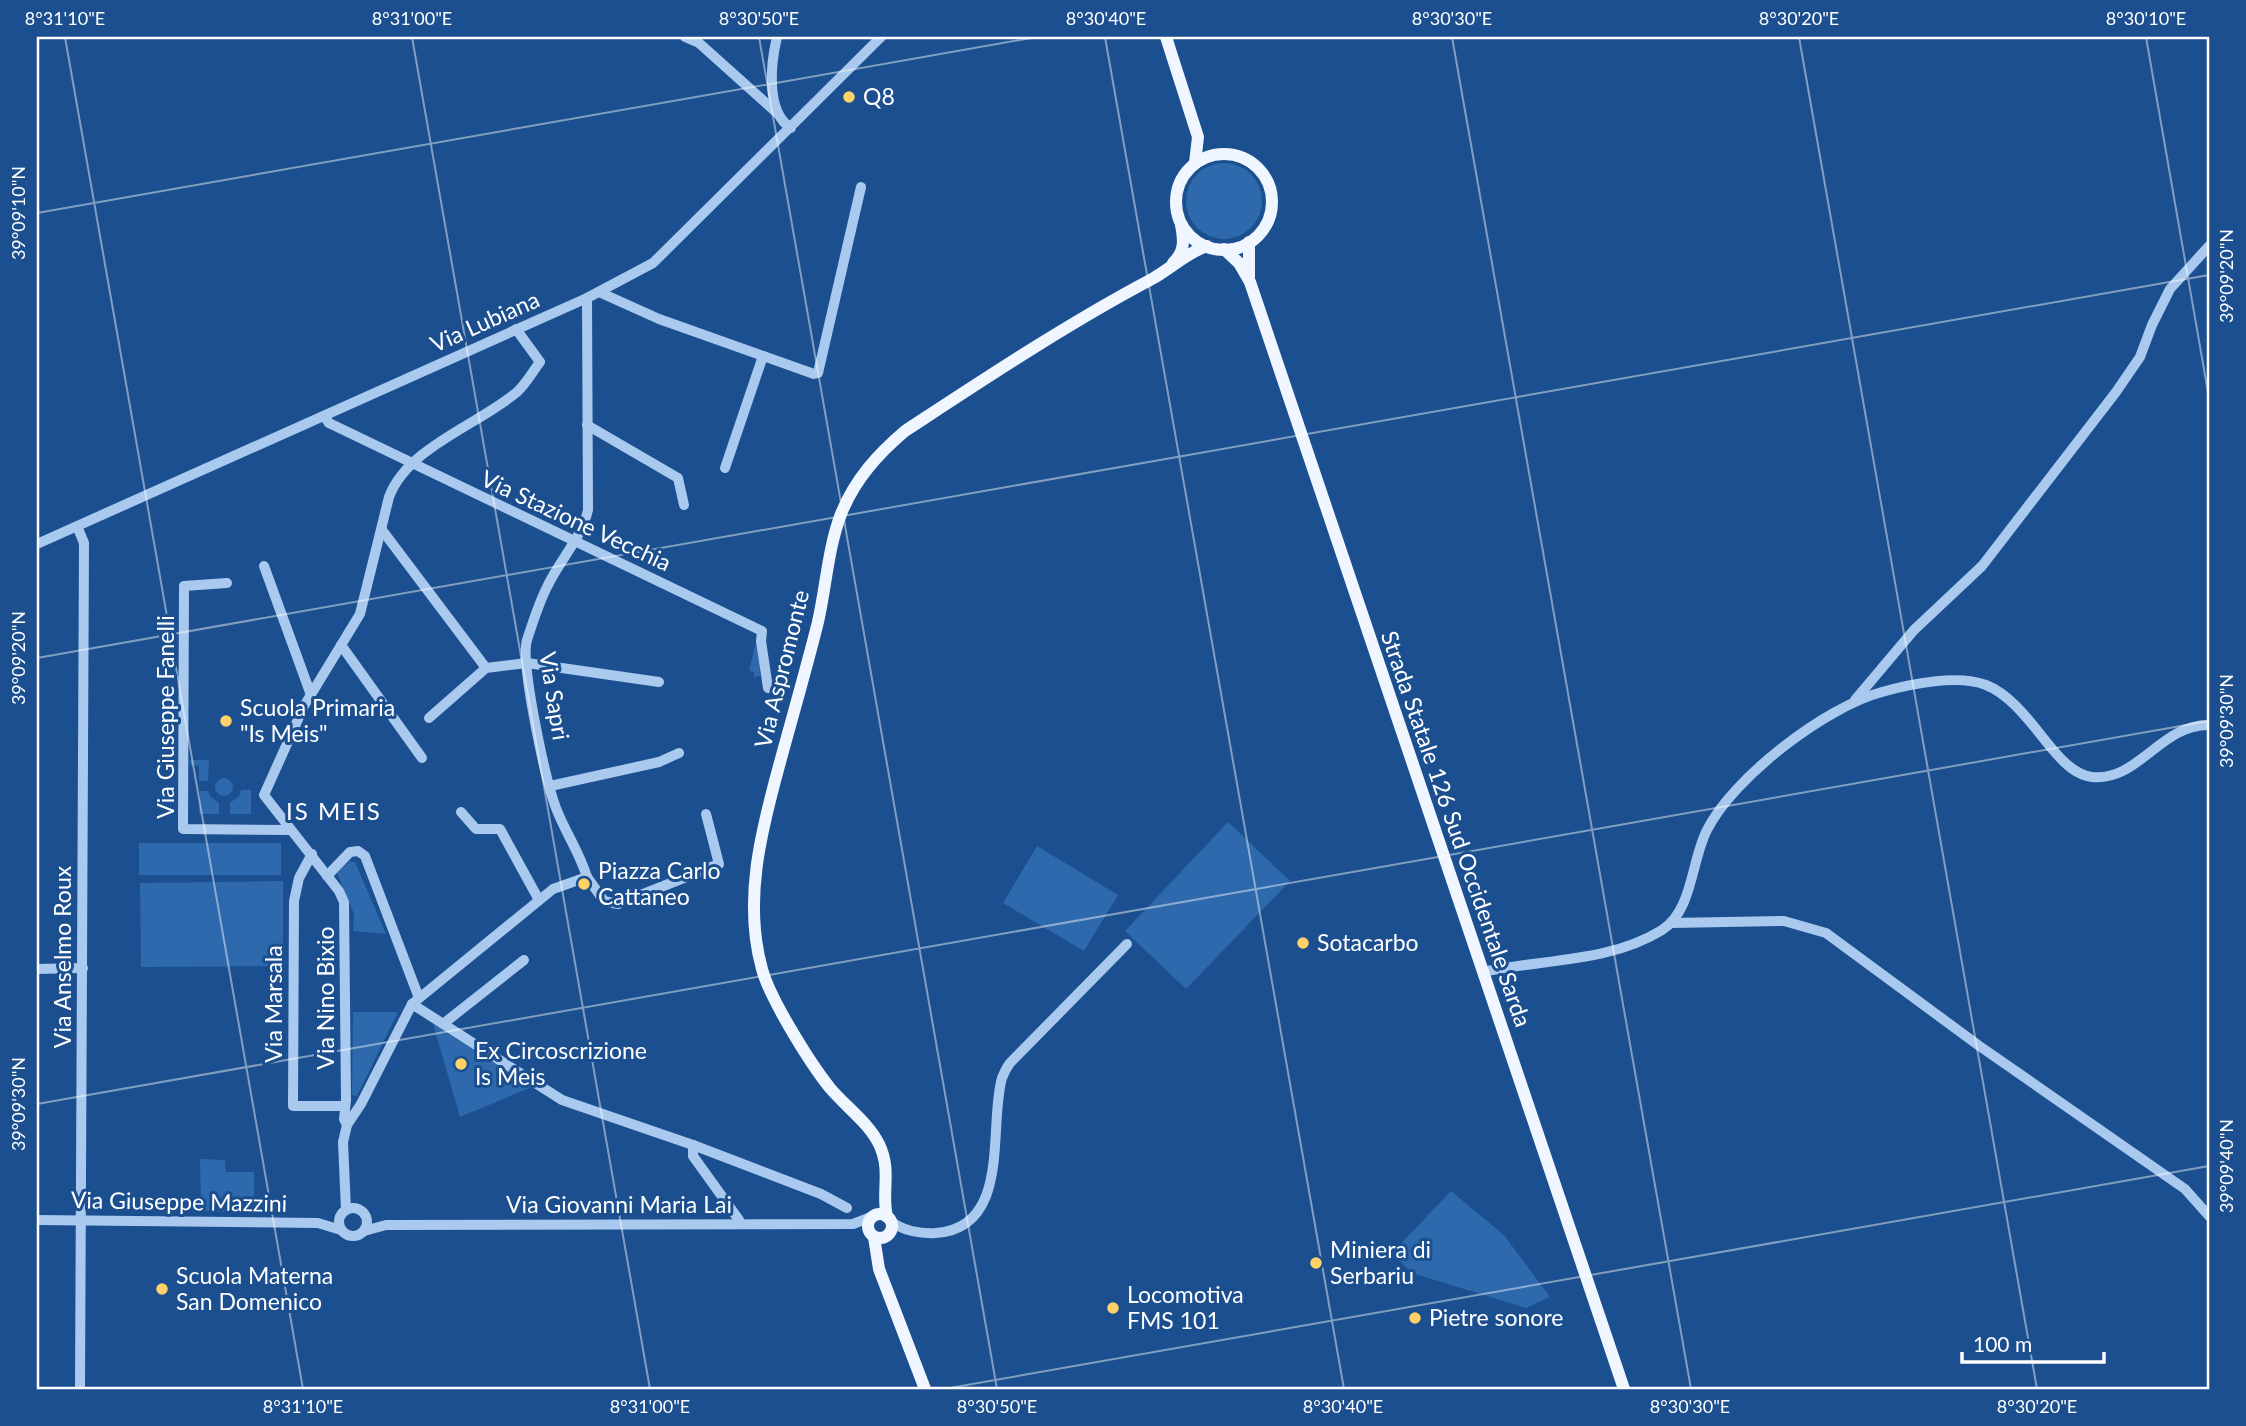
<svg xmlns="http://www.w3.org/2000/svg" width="2246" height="1426" font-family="Lato,sans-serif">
<rect width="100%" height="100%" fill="#1b4f8f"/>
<g fill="#2e69ad">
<circle cx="1224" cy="201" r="38"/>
<polygon points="757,638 759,640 760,676 754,677 754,672 749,671"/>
<polygon points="190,760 209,760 208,781 199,781 199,766 190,765"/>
<circle cx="224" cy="787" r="9"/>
<polygon points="241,790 251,790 251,814 230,814 230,803 239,796"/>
<polygon points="200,791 208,791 210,796 219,803 219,814 199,814"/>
<polygon points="1228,822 1290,881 1186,989 1125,931"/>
<rect x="139" y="843" width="142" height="32"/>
<polygon points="1037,846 1118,895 1084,951 1003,903"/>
<polygon points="350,861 355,862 386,934 353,931 354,914 337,873"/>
<polygon points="283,881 283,966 141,967 140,883"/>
<polygon points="353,1012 398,1012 357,1096 352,1095"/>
<polygon points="433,1024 532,1087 460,1117"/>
<polygon points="200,1159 225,1160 226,1172 254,1172 254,1213 201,1211"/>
<polygon points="1451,1191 1504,1235 1550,1297 1526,1308 1412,1273 1392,1253"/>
</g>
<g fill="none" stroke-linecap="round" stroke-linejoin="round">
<g stroke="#a9c9ee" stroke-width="10">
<polyline points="685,37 699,43 777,113"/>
<path d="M777,37C771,62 765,112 791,128"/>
<polyline points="599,292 659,319 814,374 818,373 861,187"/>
<polyline points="324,416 329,423 762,631 761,641 768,688"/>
<polyline points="587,425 678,478 684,505"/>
<polyline points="725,468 763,356"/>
<polyline points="77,526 84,543 80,1389"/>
<polyline points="382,530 486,668"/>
<polyline points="37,544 587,298 653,263 881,37"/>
<polyline points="264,566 311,695"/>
<polyline points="227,583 184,586 183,829 290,830"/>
<polyline points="341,645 422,758"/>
<polyline points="1855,700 1914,630 1982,566 2116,392 2140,357 2152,325 2170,289 2209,246"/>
<polyline points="429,718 486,668 527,663 659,682"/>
<polyline points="550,786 659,762 679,753"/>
<polyline points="461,812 476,829 500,829 539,900"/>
<polyline points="312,854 299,878 294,901 293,1106 345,1106"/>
<polyline points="327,876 350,852 358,851 365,856 419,998"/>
<polyline points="587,877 604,901 618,904 719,864 706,814"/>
<polyline points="1671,923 1784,921 1826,933 1978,1045 2185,1189 2209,1216"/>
<polyline points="37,969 83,968"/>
<path d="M1483,972C1541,959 1609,963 1662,930C1693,910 1691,861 1707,830C1733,778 1825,707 1882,692C1910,684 1958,674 1986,685C2014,696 2035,729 2054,751C2064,763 2076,775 2092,777C2138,782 2161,724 2209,725"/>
<polyline points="412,1004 562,1100 693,1145 693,1156 739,1220 738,1223"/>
<polyline points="443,1024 524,960"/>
<path d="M347,1125L344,1119L346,1100L344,902L339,891L264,795L304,706L360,614L389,497C408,447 478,425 517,392C526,384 533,371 540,362L516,329"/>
<polyline points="693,1145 821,1194 847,1208"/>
<circle cx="353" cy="1222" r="14"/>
<path d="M346,1210L343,1142L347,1125L361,1104L412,1004L553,889L587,877C579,851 565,832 556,808C546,782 520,664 527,640C533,622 539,602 548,585C560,560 582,537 588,510L587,298"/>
<polyline points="37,1220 318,1223 341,1230"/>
<path d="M890,1220C901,1231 922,1234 936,1233C1012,1228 988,1126 1002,1078C1004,1073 1007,1067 1010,1063L1127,944"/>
<polyline points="364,1231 386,1225 853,1224 871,1217"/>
</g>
<g stroke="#f0f6ff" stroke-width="12">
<polyline points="1166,37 1198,137 1195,163"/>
<circle cx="1224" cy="202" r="48"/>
<polyline points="1249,242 1249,277"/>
<polyline points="1224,249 1239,263 1250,282 1624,1389"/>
<path d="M1173,263C1185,251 1184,241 1181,225"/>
<circle cx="880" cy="1226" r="12"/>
<path d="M887,1217C881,1192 892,1171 879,1144C868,1122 846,1107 830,1088C810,1063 770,999 762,969C743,901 761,832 779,766C792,718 806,670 818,622C826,587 828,548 841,514C855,479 878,454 905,431C986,378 1067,324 1152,279C1170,269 1188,252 1207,246"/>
<polyline points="874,1237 879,1269 925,1389"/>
</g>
</g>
<path fill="none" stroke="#fff" stroke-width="2" stroke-opacity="0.45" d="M65,37L303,1389M412,37L650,1389M759,37L997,1389M1105,37L1344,1389M1452,37L1691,1389M1799,37L2037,1389M2146,37L2209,398M37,213L1037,37M37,658L2209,275M37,1104L2209,721M944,1389L2209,1166"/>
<g fill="#ffd166" stroke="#1b4f8f" stroke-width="2.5">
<circle cx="849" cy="97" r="7"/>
<circle cx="226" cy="721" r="7"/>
<circle cx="584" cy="884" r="7"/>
<circle cx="1303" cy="943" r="7"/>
<circle cx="461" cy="1064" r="7"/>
<circle cx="1316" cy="1263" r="7"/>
<circle cx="162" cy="1289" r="7"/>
<circle cx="1113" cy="1308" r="7"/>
<circle cx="1415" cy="1318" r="7"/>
</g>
<g text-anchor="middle" stroke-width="6" stroke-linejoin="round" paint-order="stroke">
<g font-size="23" fill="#fff" stroke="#1b4f8f" text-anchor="start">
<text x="863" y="105">Q8</text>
<text x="240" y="716">Scuola Primaria<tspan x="240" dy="26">"Is Meis"</tspan></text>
<text x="598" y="879">Piazza Carlo<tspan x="598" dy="26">Cattaneo</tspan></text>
<text x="1317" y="951">Sotacarbo</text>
<text x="475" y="1059">Ex Circoscrizione<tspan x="475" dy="26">Is Meis</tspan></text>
<text x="1330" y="1258">Miniera di<tspan x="1330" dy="26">Serbariu</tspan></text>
<text x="176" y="1284">Scuola Materna<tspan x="176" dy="26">San Domenico</tspan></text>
<text x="1127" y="1303">Locomotiva<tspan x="1127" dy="26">FMS 101</tspan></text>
<text x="1429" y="1326">Pietre sonore</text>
</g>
<g font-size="23" fill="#fff" stroke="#1b4f8f">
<text transform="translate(485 322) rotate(-24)" y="8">Via Lubiana</text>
<text transform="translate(576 521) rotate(25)" y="8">Via Stazione Vecchia</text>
<text transform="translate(782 669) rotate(-76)" y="8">Via Aspromonte</text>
<text transform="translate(554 696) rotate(81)" y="8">Via Sapri</text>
<text transform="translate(166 717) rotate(-90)" y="8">Via Giuseppe Fanelli</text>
<text transform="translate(1456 829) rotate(71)" y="8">Strada Statale 126 Sud Occidentale Sarda</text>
<text transform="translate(63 957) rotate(-90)" y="8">Via Anselmo Roux</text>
<text transform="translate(326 998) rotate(-90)" y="8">Via Nino Bixio</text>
<text transform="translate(274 1004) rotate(-90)" y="8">Via Marsala</text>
<text transform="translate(179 1202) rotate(1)" y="8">Via Giuseppe Mazzini</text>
<text x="619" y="1213">Via Giovanni Maria Lai</text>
</g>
<g font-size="24" letter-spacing="2" fill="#fff" stroke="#1b4f8f">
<text x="334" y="820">IS MEIS</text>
</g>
</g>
<rect width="2246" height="1426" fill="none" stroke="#1b4f8f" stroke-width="77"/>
<path d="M1962 1352v10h142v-10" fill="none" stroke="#ffffff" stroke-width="3.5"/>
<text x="1973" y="1352" font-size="21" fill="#ffffff" stroke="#1b4f8f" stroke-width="5" paint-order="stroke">100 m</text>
<rect x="38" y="38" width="2170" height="1350" fill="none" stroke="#fff" stroke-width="2.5"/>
<g font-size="18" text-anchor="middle" fill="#fff">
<text x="65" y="25">8°31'10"E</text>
<text x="412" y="25">8°31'00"E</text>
<text x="759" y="25">8°30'50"E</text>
<text x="1106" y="25">8°30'40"E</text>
<text x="1452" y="25">8°30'30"E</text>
<text x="1799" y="25">8°30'20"E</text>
<text x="2146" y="25">8°30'10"E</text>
<text transform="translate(19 213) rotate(-90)" y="6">39°09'10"N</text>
<text transform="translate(2227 276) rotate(-90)" y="6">39°09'20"N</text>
<text transform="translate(19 658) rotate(-90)" y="6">39°09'20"N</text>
<text transform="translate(2227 721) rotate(-90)" y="6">39°09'30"N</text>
<text transform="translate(19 1104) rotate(-90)" y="6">39°09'30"N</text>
<text transform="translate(2227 1166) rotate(-90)" y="6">39°09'40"N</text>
<text x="303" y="1413">8°31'10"E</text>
<text x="650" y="1413">8°31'00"E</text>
<text x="997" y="1413">8°30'50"E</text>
<text x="1343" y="1413">8°30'40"E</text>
<text x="1690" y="1413">8°30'30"E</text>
<text x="2037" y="1413">8°30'20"E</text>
</g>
</svg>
